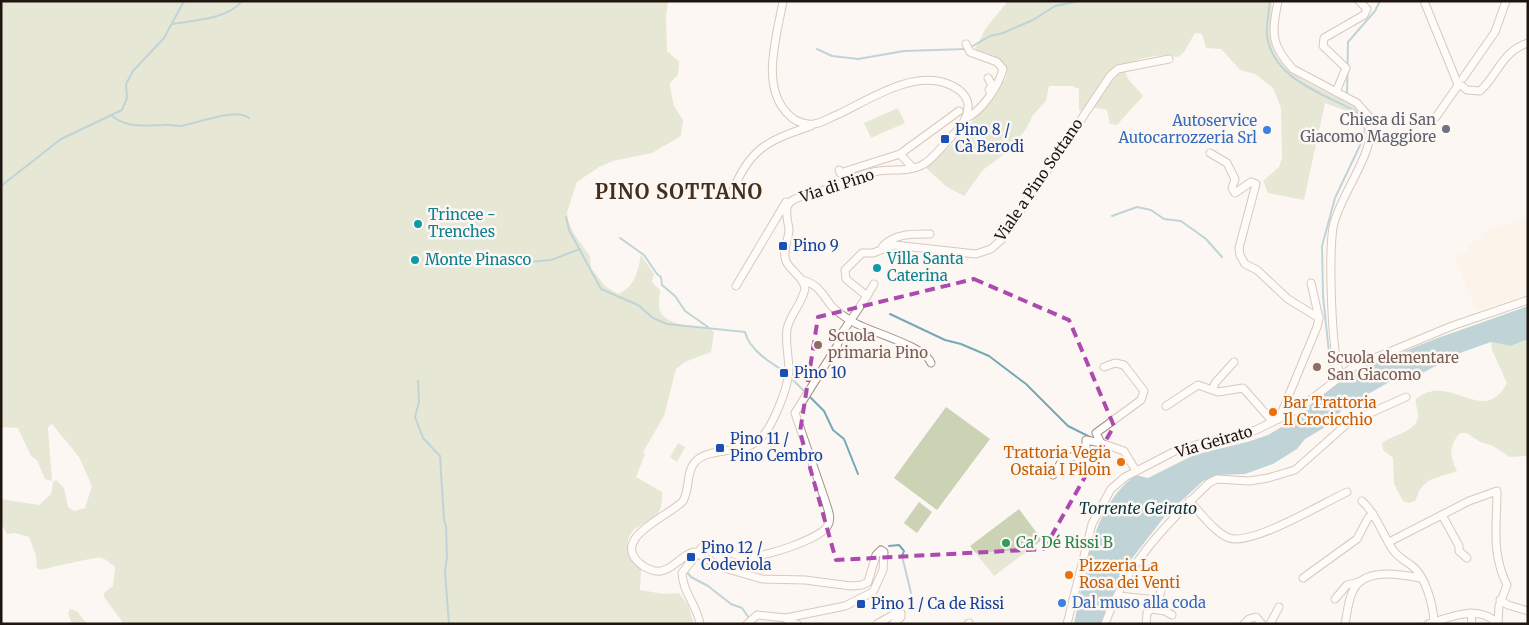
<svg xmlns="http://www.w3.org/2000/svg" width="1529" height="625" font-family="Merriweather,serif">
<rect width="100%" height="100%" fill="#fdf7f3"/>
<polygon fill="#fbede3" points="1528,217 1528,294 1476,311 1454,255 1469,251 1467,245 1475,241 1486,230"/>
<g fill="#ccd2b4">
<path d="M1,1H668L666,16L667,51L679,62L678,75L670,83V87L674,106L683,120L681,136L652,153L613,161L599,167L577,182L567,212L568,220L574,234L590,256L591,268L605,286L618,294C635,287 638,271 641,255L654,274L652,282L660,290C660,296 658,305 660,311C665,325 699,328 712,330L714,333L711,352L685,362L676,369L664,416L643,452L645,454L636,477L662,492C663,499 661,510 657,515C651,522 639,524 633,531C621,544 632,560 641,570L640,590L664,594L679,593L688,605L694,624H124L104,597V593L113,586L115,567C111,564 107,560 102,558C96,556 50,568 40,570L37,568L36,556L29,537L15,533L7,534L1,523V499L39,505L51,494L53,482L56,480L64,488L68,507L74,511L85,508L92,486L79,457L52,424L49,426L48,429L52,481L45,479L37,460L31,456L18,428L1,427Z"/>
<path d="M1008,1H1271C1274,14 1268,27 1271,39C1278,81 1332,89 1361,111L1353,116L1349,112L1325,103L1304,200L1268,193L1263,181L1279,167L1282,158L1281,108L1273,88L1255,74L1240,70L1221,49L1206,48L1202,34L1195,33L1184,52L1178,57C1162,53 1141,57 1127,64C1122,80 1135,84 1143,96L1117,125L1110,124L1107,110L1092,107L1081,111L1079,110V89L1072,86H1049L1046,101L1033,115L1026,129L1007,152L983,170L964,196L947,187L926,168L959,138L1006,78C1010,59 990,55 975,49L986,28Z"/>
<polygon points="898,108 905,123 871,138 864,123"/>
<path d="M1528,339V456L1510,457L1493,446L1480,442L1467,433H1460C1449,446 1449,455 1457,471C1446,476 1429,477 1422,487C1418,491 1418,496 1415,501L1409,503L1403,501L1394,484L1393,458L1383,450L1382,443C1392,435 1415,432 1418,418C1419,412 1415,406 1416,399C1450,371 1483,428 1507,383L1492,350L1491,342L1511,346Z"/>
<polygon points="946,407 990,439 937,510 894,478"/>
<polygon points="678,443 685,447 677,462 670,457"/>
<polygon points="919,502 932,512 917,533 904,523"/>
<polygon points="1019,509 1042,540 994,576 970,546"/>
<polygon points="70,609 77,611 87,624 72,624 68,613"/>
</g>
<path fill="#75a9b5" d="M1528,306V339L1511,346L1491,342L1460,353L1415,377L1400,376L1345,407L1327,426L1305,439L1297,449L1273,464L1245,474L1218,475L1203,481L1165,516L1130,561L1102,624H1074C1086,572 1090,508 1136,475L1148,478L1194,455L1247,442L1268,435L1300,416L1325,392L1365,367L1435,339Z"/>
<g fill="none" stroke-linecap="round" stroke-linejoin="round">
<g stroke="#75a9b5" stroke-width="2">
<path d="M1270,1C1269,12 1266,25 1267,36C1273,79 1322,93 1355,111L1361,118L1365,130L1362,141L1335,198L1322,246L1323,296L1332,381"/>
<path d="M172,24C193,21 228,19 242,1"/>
<polyline points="971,47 990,36 1003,33 1033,20 1055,6 1079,1"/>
<polyline points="817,49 832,56 858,59 904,51 966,49"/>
<polyline points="1347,95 1348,42 1375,11 1380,1"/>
<path d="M111,115C127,129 145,125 164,125C169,124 174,126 180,126C197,124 234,107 249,118"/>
<polyline points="1,186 61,139 122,110 127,98 126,84 133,71 164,38 184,1"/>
<polyline points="1112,216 1137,207 1151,210 1164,219 1181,221 1206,239 1222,257"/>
<path d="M566,217L569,230L601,289L638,305L653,318L667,324L745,332C749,350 772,364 787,373"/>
<polyline points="620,238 644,255 657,274 661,277 662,285 675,296 685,311 708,327"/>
<polyline points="506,264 551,260 580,249"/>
<polyline points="890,314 945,340 961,344 989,356 1026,384 1068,426 1092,438"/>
<polyline points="790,377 806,393"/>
<polyline points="418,381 419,402 415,417 423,438 440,456 444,520 446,526 447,556 445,572 449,624"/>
<polyline points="809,396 824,411 833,430 844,439 858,474"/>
<polyline points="889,546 899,545 904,551 902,556 911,593"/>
<polyline points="686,571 691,577 708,586 731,604 742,608 749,618"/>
</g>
<g stroke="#a9907c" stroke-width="9">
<g id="minor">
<path d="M783,1C777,37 759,88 790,116C796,122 806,125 814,124C822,123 831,117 839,114C870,99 913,70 948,84C958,88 967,95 968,105C969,117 961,127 953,135C944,144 934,158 924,164C911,172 893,169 879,171C854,174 832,190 808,195C801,197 792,198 788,205C784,213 789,223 789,231C788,241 782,251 786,261C790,271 803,276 805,288C803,303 790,314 787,329C785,343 789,357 789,371C788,388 772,429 759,440C743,454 708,447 695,462C686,472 690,489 683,501C670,516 606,539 643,566C648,569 654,572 661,571C674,569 681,555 694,552L724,568L762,579L805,580L851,586L862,585L868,582L876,555L881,550L884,552L883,570L873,592L845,606L786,618"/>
<path d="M1278,1C1272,33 1270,44 1293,69L1357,103L1371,119C1375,153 1343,190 1334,223C1328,244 1331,357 1341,376"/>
<path d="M1424,1L1457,82L1467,90L1480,91C1498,75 1502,51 1528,43"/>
<polyline points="988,78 992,85 989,90"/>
<polyline points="1463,78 1495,32 1506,1"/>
<polyline points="1336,92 1346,68 1323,46 1324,38 1364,15 1367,9 1359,1"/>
<polyline points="1436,117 1459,84"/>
<path d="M965,119C982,111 998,87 1003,69L997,62L970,52L966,44"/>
<polyline points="1210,153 1227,163 1235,179 1232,188 1235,193 1251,182 1256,184 1239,248 1240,255 1245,264 1257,270 1288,299 1319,318"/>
<polyline points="900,154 913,168"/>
<polyline points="839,170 840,173 900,154 959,111"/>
<path d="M731,195C749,149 766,141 811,126"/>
<path d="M883,246C895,233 915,234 930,234"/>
<path d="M802,280C817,284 821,292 830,304C834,310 842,315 848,319C864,331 925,345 931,363"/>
<polyline points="736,286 786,202"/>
<polyline points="867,296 874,284"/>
<polyline points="1104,367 1115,363 1124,365 1144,391 1141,400 1096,433 1101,443 1124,451 1136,471"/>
<polyline points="1213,389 1215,383 1234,362"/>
<polyline points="1166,406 1198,385 1218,392 1243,388 1273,422"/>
<polyline points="1279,419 1317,327 1319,318 1311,283"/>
<polyline points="1053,475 1062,461 1086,451 1086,440 1101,443"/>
<path d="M1189,501C1201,513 1214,532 1229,538C1252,546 1323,503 1347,492"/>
<path d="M1362,501C1377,515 1382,534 1393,550C1398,557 1405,561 1411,565C1426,576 1433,605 1434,622"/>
<polyline points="1442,515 1459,546 1459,551 1467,558"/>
<path d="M1389,542L1469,501L1497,491C1497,525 1491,553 1507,585L1499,606L1498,624"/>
<polyline points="1303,578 1357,539 1368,518 1373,514"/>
<polyline points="1118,596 1158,600 1161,591"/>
<polyline points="1335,599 1347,585 1359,582"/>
<polyline points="1500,600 1508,605 1528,611"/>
<polyline points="1471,613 1472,624"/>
<polyline points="786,618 790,623 797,624"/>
<path d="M700,624C697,605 683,593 682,573L703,546C708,545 735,556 747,557C762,558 822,539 828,525C832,518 828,510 826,503L795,413L837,346L842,333L867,296L846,279L845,270L862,253H873L894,245L976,254L991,249L1001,240L1110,76L1118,69L1169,59"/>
<polyline points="747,624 757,615 786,618"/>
<polyline points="877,624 898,612 901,613 901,617 893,624"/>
<polyline points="968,624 969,623"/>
<polyline points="1067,624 1092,524 1111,489 1125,477 1179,449 1256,430 1300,408 1353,367 1452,326 1528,300"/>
<path d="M1105,624C1125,566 1166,524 1209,483L1217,479L1249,481L1268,478L1295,470L1348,423L1406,397"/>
<polyline points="1146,624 1147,613 1151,609 1165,611 1172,615"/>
<polyline points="1244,624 1249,619 1256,617 1262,624"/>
<polyline points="1270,624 1279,607"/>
<path d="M1345,624C1347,614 1348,602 1352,593C1362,567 1399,574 1420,578"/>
<path d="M1428,624C1450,617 1479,604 1498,624"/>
</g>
</g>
<use href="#minor" stroke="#fff" stroke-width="7"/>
</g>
<path d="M0 0H1529V625H0ZM974,279L1069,320L1114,426L1044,549L836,560L800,432L818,317Z" fill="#fdf7f3" fill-opacity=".55" fill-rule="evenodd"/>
<path fill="none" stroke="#ad4ab0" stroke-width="4" stroke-dasharray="10 6" stroke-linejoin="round" d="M974,279L1069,320L1114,426L1044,549L836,560L800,432L818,317Z"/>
<circle fill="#6b7280" stroke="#fdf7f3" stroke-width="2" cx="1446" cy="129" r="5"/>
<g fill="#3f7fe0" stroke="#fdf7f3" stroke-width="2">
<circle cx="1267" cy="130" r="5"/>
<circle cx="1062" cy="603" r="5"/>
</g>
<g fill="#1a4fb4" stroke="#fdf7f3" stroke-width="2">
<rect x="940" y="134" width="10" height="10" rx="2.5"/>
<rect x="778" y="241" width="10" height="10" rx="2.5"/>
<rect x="779" y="368" width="10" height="10" rx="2.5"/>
<rect x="715" y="443" width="10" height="10" rx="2.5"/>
<rect x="686" y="552" width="10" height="10" rx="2.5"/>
<rect x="856" y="599" width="10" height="10" rx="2.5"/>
</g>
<g fill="#0f9aa8" stroke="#fdf7f3" stroke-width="2">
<circle cx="418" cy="224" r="5"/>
<circle cx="415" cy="260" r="5"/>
<circle cx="877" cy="268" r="5"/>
</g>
<g fill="#8d6e63" stroke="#fdf7f3" stroke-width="2">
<circle cx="818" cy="345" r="5"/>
<circle cx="1317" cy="367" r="5"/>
</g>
<g fill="#e8710a" stroke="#fdf7f3" stroke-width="2">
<circle cx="1273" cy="412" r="5"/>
<circle cx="1121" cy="462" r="5"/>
<circle cx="1069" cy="575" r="5"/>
</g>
<circle fill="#2e9e5b" stroke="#fdf7f3" stroke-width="2" cx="1006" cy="543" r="5"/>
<g text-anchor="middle" stroke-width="5" stroke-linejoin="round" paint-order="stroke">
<g font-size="15" fill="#5b616d" stroke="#fdf7f3" text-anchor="end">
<text x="1436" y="125">Chiesa di San<tspan x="1436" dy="17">Giacomo Maggiore</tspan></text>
</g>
<g font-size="15" fill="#366cbe" stroke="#fdf7f3" text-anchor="end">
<text x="1257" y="126">Autoservice<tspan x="1257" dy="17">Autocarrozzeria Srl</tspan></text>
<text x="1072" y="608" text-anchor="start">Dal muso alla coda</text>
</g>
<g font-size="15" fill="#164399" stroke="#fdf7f3" text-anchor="start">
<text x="955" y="135">Pino 8 /<tspan x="955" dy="17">Cà Berodi</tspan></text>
<text x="793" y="251">Pino 9</text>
<text x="794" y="378">Pino 10</text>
<text x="730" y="444">Pino 11 /<tspan x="730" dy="17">Pino Cembro</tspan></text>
<text x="701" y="553">Pino 12 /<tspan x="701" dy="17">Codeviola</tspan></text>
<text x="871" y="609">Pino 1 / Ca de Rissi</text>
</g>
<g font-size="15" fill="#1f150e" stroke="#fdf7f3">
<text transform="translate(1039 180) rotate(-56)" y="5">Viale a Pino Sottano</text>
<text transform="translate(837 186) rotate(-18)" y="5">Via di Pino</text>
<text transform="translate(1214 442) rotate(-16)" y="5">Via Geirato</text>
</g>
<g font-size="15" fill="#0d838f" stroke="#fdf7f3" text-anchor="start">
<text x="428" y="220">Trincee -<tspan x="428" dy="17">Trenches</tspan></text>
<text x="887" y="264">Villa Santa<tspan x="887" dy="17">Caterina</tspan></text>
<text x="425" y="265">Monte Pinasco</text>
</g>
<g font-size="15" fill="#785e54" stroke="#fdf7f3" text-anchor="start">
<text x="828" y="341">Scuola<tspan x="828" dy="17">primaria Pino</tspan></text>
<text x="1327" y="363">Scuola elementare<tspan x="1327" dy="17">San Giacomo</tspan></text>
</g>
<g font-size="15" fill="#c56008" stroke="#fdf7f3" text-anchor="start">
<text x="1283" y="408">Bar Trattoria<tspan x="1283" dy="17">Il Crocicchio</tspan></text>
<text x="1111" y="458" text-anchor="end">Trattoria Vegia<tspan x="1111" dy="17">Ostaia I Piloin</tspan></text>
<text x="1079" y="571">Pizzeria La<tspan x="1079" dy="17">Rosa dei Venti</tspan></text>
</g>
<g font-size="15" fill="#27864d" stroke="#fdf7f3" text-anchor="start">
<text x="1016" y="548">Ca' Dé Rissi B</text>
</g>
<g font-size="16" font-style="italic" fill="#053841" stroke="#fdf7f3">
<text x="1138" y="514">Torrente Geirato</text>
</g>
<g font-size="20" font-weight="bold" letter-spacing="1" fill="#442f1e" stroke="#fdf7f3">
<text x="679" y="199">PINO SOTTANO</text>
</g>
</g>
<rect width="1529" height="625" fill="none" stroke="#1f150e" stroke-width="5"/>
</svg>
